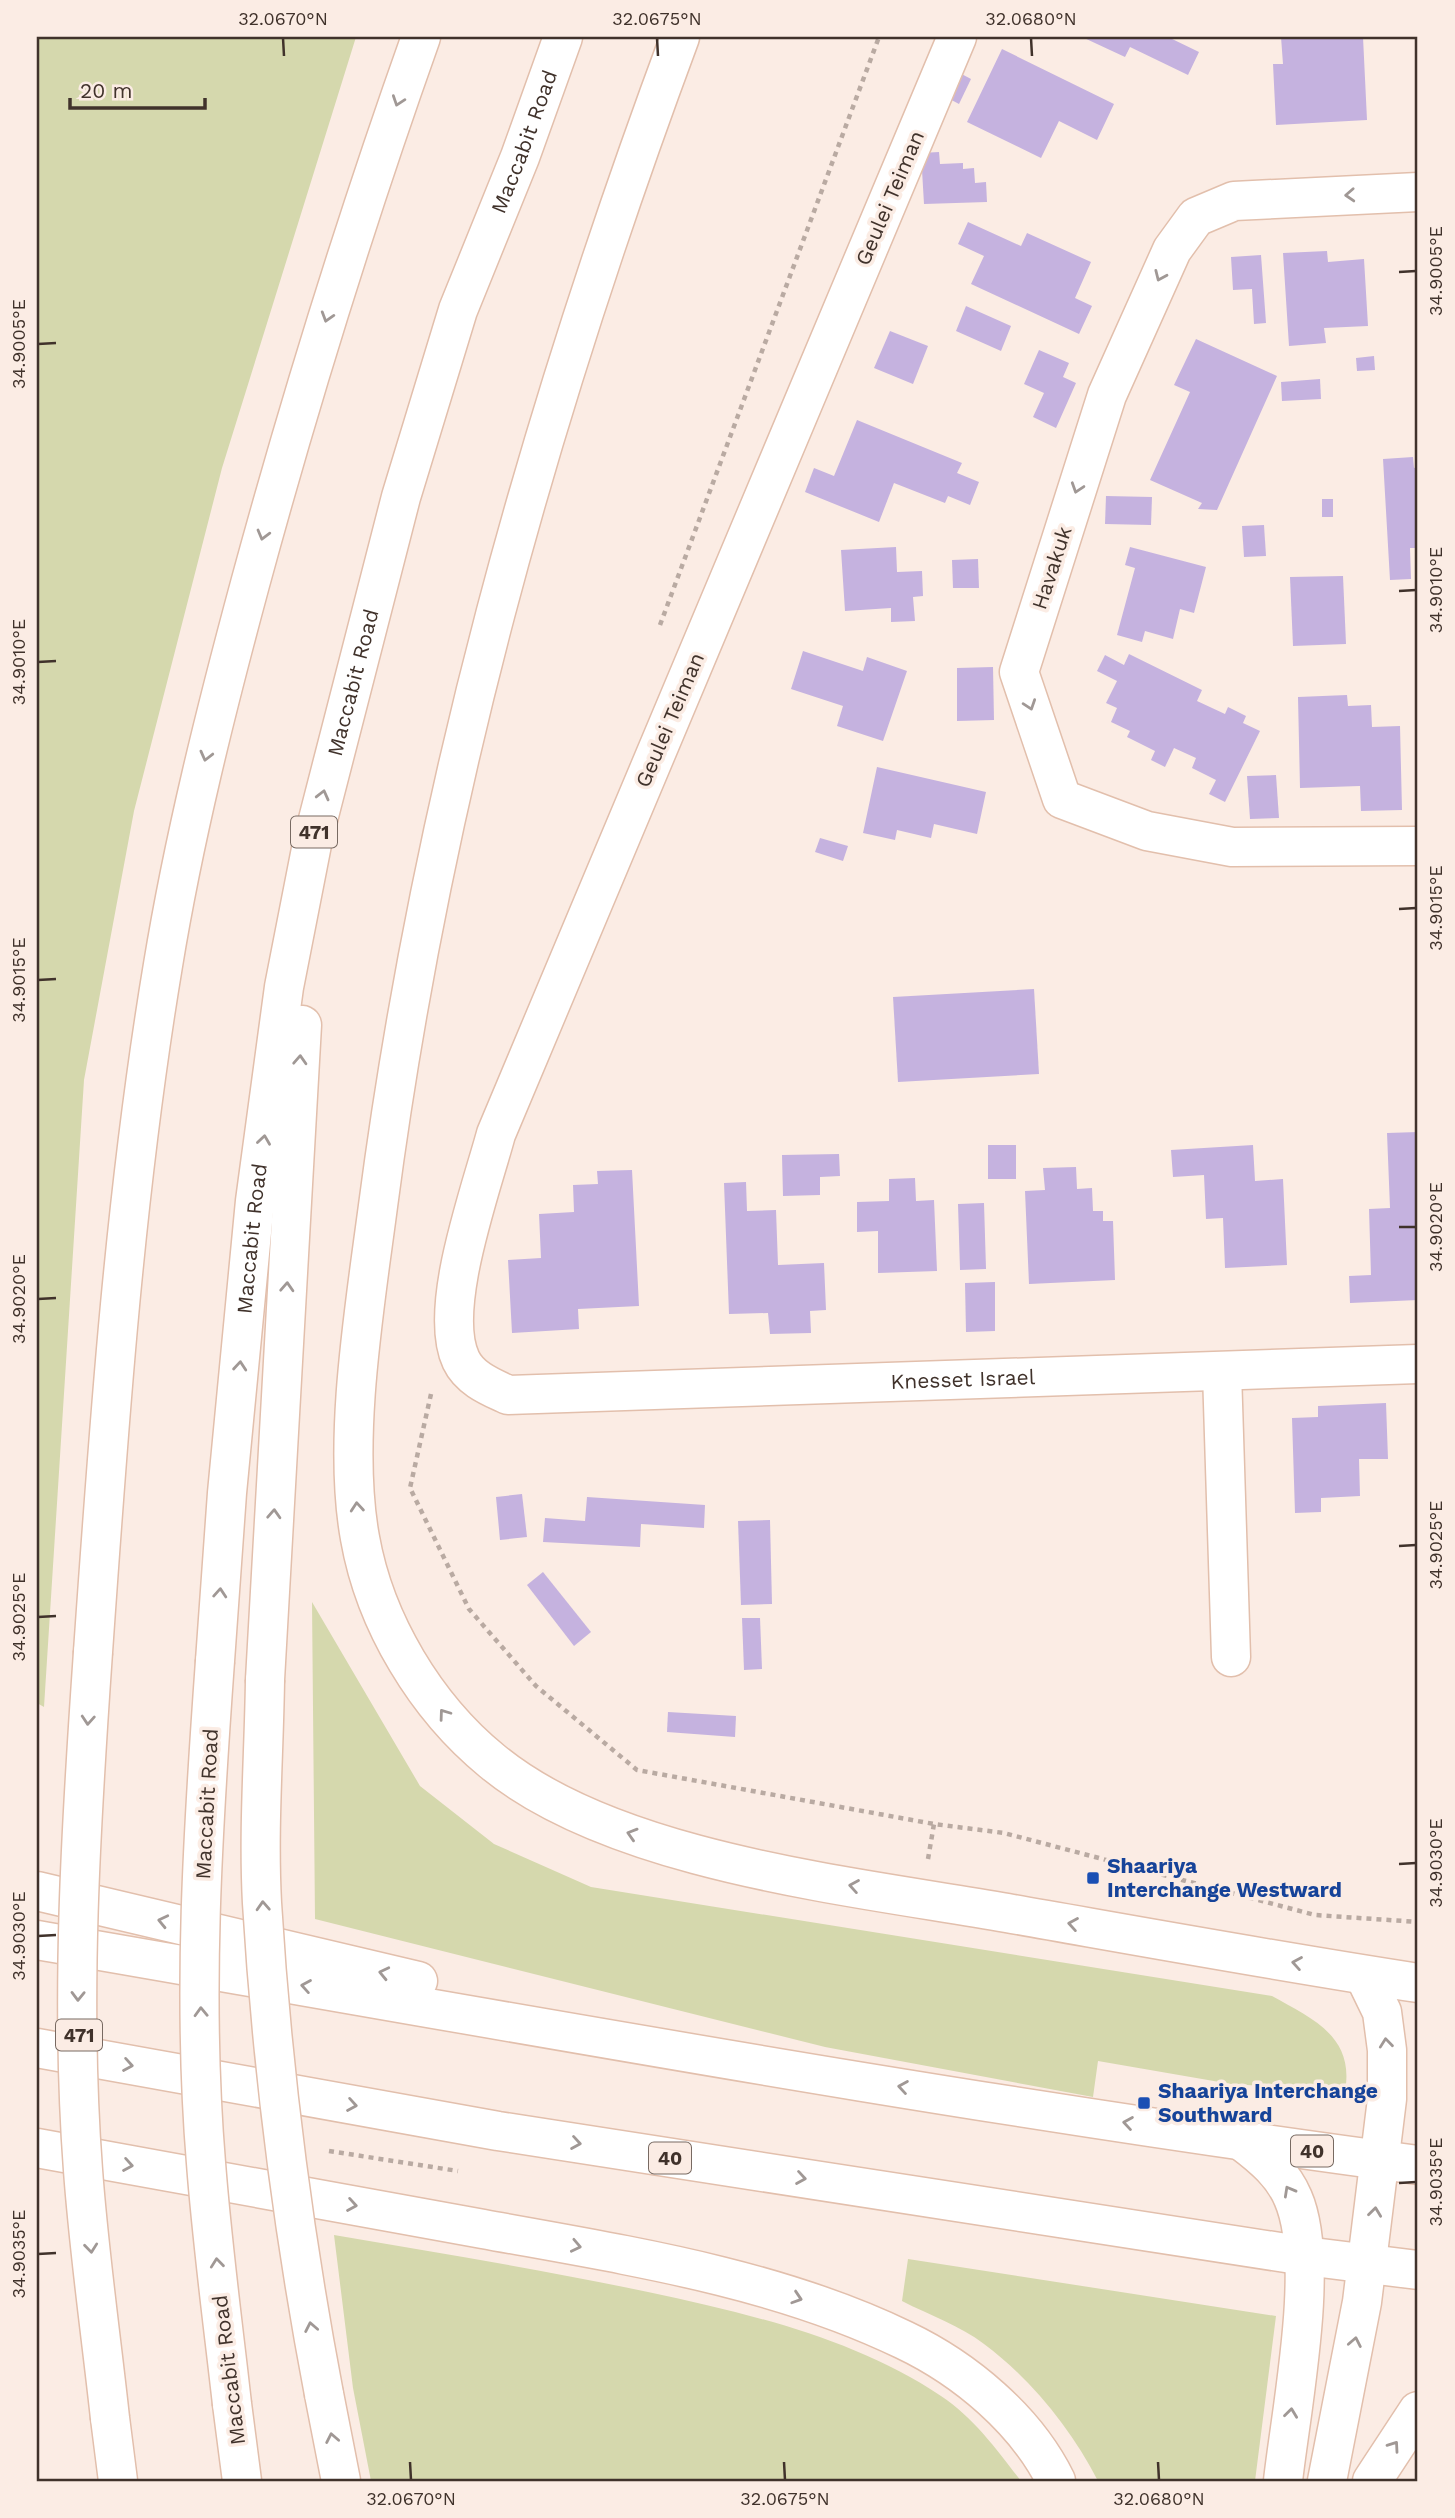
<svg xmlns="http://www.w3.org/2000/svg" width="1455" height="2518" font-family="'Work Sans',sans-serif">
<rect width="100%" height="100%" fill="#fbece4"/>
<g fill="#d5d8ad">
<polygon points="37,37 356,37 222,468 134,811 84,1080 44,1707 37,1703"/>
<path d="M312,1602L420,1786L494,1844L591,1887L1272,1996C1311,2018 1355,2036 1345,2091L1231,2084L1098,2061L1093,2097L825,2047L315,1919Z"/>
<path d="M334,2235C439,2253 544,2270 648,2292C750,2314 854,2338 941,2396C974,2418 998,2451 1021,2481H371L353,2388Z"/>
<path d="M908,2259L1276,2316L1255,2481H1098C1071,2429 1032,2380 984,2344C961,2326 929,2315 902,2301Z"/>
</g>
<g fill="#c5b2df">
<polygon points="1082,37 1168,37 1199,52 1188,75 1130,47 1125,57"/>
<polygon points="1281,37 1363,37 1367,120 1276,125 1273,64 1283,64"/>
<polygon points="1002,49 1114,104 1097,140 1059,121 1041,158 967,122"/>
<polygon points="954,70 971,79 959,104 942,95"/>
<polygon points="939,152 940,164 963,163 963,169 974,168 975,183 986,182 987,202 924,204 921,153"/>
<polygon points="968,222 1021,246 1027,233 1091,262 1075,298 1092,306 1079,334 971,284 984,256 958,244"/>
<polygon points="1327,251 1328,262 1364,259 1368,326 1324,328 1326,343 1289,346 1283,253"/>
<polygon points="1261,255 1266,323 1254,324 1252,289 1233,290 1231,257"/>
<polygon points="966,306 1011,326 1001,351 956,331"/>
<polygon points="890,331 928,346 913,384 874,368"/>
<polygon points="1196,339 1277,376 1217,510 1198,509 1202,503 1150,480 1190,392 1174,385"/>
<polygon points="1039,350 1069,363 1063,377 1076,383 1056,428 1033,417 1044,393 1024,384"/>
<polygon points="1374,356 1375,370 1357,371 1356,358"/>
<polygon points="1320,379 1321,399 1282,401 1281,382"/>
<polygon points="857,420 962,463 957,473 979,482 970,505 948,496 945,503 894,483 879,522 805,492 814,468 834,476"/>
<polygon points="1413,457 1414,468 1418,467 1418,548 1410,548 1411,579 1390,580 1383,459"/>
<polygon points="1106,496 1152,497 1151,525 1105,524"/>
<rect x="1322" y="499" width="11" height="18"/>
<polygon points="1264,525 1266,556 1244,557 1242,526"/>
<polygon points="896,547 897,572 922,571 923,596 913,597 915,621 891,622 891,608 845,611 841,550"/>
<polygon points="1130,547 1206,567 1194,613 1180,609 1173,639 1145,631 1142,642 1117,635 1135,568 1125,565"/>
<polygon points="978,559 979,588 953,588 952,560"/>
<polygon points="1343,576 1346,644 1293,646 1290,577"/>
<polygon points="803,651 863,671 867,657 907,671 883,741 837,726 843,706 791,689"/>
<polygon points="1129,654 1202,690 1197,701 1225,714 1228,707 1246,716 1243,723 1260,731 1225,802 1209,794 1216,780 1192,768 1196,758 1174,748 1165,767 1151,760 1155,751 1127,737 1130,731 1111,722 1117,708 1106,703 1117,681 1097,671 1105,655 1124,665"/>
<polygon points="993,667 994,720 957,721 957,668"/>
<polygon points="1347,695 1348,706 1371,705 1372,727 1400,726 1402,810 1361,811 1360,786 1300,788 1298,697"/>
<polygon points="877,767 986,792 977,834 934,824 931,838 897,830 895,840 863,833"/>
<polygon points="1276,775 1279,818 1250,819 1247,776"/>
<polygon points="820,838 848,846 843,861 815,852"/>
<polygon points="1034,989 1039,1074 898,1082 893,997"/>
<polygon points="1418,1132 1418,1300 1350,1303 1349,1276 1371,1275 1369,1209 1390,1208 1387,1133"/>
<rect x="988" y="1145" width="28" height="34"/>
<polygon points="1253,1145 1255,1181 1283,1179 1287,1265 1225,1268 1223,1218 1206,1219 1204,1175 1173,1177 1171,1150"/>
<polygon points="839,1154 840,1176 820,1177 820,1195 783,1196 782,1155"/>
<polygon points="1076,1167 1077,1189 1092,1188 1093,1211 1103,1211 1103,1221 1113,1221 1115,1280 1029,1284 1025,1191 1045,1190 1043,1168"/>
<polygon points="632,1170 639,1306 578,1309 579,1329 512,1333 508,1260 541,1258 539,1214 574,1212 573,1185 598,1184 597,1171"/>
<polygon points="915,1178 916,1201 934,1200 937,1271 878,1273 878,1231 857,1232 857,1202 889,1201 889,1179"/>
<polygon points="746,1182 747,1211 776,1210 778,1265 824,1263 826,1310 810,1311 811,1333 770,1334 768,1313 729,1314 724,1183"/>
<polygon points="984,1203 986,1269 960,1270 958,1204"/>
<polygon points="995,1282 995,1331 966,1332 965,1283"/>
<polygon points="1386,1403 1388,1459 1359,1459 1360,1496 1321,1498 1321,1512 1295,1513 1292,1418 1318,1417 1318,1406"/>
<polygon points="522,1494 527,1537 500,1540 496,1497"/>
<polygon points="587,1497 705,1505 704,1528 641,1524 640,1547 543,1542 545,1518 585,1521"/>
<polygon points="770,1520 772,1604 741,1605 738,1521"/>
<polygon points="543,1572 591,1632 574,1646 527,1585"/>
<polygon points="742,1618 760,1618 762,1669 744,1670"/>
<polygon points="668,1712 736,1716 735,1737 667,1732"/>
</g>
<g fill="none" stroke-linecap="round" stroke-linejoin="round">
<g stroke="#e2bfac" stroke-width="41">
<g id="minor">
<path id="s1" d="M957,37L496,1134C481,1190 437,1309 461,1360C470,1379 491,1387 508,1395L1418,1364"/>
<polyline points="1418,192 1234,201 1196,217 1172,250 1107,395 1019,672 1062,799 1147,831 1232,847 1418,846"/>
<polyline points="1222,1372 1231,1657"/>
<polyline points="1327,2481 1362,2302 1387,2099 1387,2050 1382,2012 1364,1975"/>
</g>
</g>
<g stroke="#e2bfac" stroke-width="41">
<g id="highway">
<path d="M680,37C538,419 431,801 378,1206C365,1305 342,1440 360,1538C375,1623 426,1707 492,1761C614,1862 853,1886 1007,1913C1144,1937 1281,1962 1418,1983"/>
<path d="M93,1652C109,1423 125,1192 163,965C184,837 216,710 250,584C300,400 357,217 421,37"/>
<path id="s2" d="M215,1661L227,1493L255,1201L284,987L313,839L401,497L458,310L520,157L563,37"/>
<polyline points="265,1680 302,1025"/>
<polyline points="37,1891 418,1981"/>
<path d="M37,1940C496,2019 956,2104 1418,2165"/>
<polyline points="37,2048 498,2131 1305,2256 1418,2270"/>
<path d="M1243,2142C1263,2157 1283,2174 1293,2198C1321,2262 1291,2409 1283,2481"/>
<path d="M37,2148C186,2175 334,2202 483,2229C625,2255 774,2277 904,2340C965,2369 1026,2420 1056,2481"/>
<polyline points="324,2394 341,2481"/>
<polyline points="232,2404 242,2481"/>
<polyline points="110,2418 118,2481"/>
<polyline points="1372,2481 1418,2411"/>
</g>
</g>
<g stroke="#b9aaa2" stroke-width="4.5" stroke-dasharray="5 5" stroke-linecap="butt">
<polyline points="660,625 879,37"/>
<polyline points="431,1394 410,1488 469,1609 536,1686 637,1770 934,1824 1004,1833 1315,1915 1418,1922"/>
<polyline points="928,1859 934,1824"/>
<polyline points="329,2151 458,2171"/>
</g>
<use href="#minor" stroke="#fff" stroke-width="38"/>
<use href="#highway" stroke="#fff" stroke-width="38"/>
<g stroke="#e2bfac" stroke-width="41" stroke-linecap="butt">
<g id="highway-bridge">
<path d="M93,1652C81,1824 70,1998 83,2170C89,2253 101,2335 110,2418"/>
<path d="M215,1661C203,1827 192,1996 206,2163C212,2243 223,2324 232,2404"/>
<path d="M265,1680C264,1754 258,1829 262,1903C272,2068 293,2232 324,2394"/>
</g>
</g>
<use href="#highway-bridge" stroke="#fff" stroke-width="38"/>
</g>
<defs><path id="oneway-chevron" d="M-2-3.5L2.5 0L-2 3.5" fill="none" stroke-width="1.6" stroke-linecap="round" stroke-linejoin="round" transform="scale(1.75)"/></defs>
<g stroke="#a09895">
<use href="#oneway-chevron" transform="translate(398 101) rotate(109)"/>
<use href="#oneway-chevron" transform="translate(1350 195) rotate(177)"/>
<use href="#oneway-chevron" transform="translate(1160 276) rotate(114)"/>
<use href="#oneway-chevron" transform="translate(327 317) rotate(107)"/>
<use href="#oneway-chevron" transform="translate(1077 488) rotate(108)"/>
<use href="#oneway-chevron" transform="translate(263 535) rotate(105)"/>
<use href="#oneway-chevron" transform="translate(1030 705) rotate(71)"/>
<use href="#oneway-chevron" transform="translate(206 756) rotate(104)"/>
<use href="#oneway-chevron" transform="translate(323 795) rotate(-76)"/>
<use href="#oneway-chevron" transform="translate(300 1060) rotate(-87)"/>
<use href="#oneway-chevron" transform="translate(264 1140) rotate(-82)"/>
<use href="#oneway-chevron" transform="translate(287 1287) rotate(-87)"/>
<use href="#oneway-chevron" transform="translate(240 1366) rotate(-85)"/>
<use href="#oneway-chevron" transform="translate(357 1507) rotate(-95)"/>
<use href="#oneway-chevron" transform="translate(274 1514) rotate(-87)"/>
<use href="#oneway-chevron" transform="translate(220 1593) rotate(-86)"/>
<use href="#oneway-chevron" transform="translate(444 1714) rotate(-126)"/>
<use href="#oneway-chevron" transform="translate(88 1720) rotate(94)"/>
<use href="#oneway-chevron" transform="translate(632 1834) rotate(-163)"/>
<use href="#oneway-chevron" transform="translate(854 1886) rotate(-170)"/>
<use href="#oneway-chevron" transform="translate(263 1906) rotate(-93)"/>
<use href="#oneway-chevron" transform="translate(163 1921) rotate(-167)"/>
<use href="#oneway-chevron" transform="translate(1073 1924) rotate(-170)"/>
<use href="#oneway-chevron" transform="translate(1297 1963) rotate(-170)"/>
<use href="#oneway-chevron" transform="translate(384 1973) rotate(-167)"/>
<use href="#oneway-chevron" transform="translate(306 1986) rotate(-170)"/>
<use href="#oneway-chevron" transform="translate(78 1996) rotate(91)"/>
<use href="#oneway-chevron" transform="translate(201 2012) rotate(-92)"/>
<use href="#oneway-chevron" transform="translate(1386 2043) rotate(-96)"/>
<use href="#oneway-chevron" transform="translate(128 2065) rotate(10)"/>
<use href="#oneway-chevron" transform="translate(903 2087) rotate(-171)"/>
<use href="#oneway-chevron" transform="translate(352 2105) rotate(10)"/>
<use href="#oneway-chevron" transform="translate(1128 2123) rotate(-171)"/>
<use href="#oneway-chevron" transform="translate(576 2143) rotate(9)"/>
<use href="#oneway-chevron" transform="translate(128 2165) rotate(10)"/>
<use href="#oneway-chevron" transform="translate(801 2178) rotate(9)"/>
<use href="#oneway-chevron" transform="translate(1289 2191) rotate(-119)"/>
<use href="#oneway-chevron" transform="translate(352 2205) rotate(10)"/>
<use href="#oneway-chevron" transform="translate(1375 2212) rotate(-83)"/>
<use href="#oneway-chevron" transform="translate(576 2246) rotate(12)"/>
<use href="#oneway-chevron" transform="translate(91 2248) rotate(84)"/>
<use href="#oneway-chevron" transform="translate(217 2263) rotate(-96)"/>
<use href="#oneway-chevron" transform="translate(797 2298) rotate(18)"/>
<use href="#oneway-chevron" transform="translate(311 2327) rotate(-101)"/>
<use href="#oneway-chevron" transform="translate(1355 2342) rotate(-79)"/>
<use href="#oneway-chevron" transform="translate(1291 2413) rotate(-83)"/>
<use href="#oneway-chevron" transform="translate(332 2438) rotate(-101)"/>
<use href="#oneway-chevron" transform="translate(1394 2446) rotate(-55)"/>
</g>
<path fill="none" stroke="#40322b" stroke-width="2.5" d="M283,38L284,56M657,38L658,56M1031,38L1032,56M1399,272L1416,271M38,344L56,343M1399,591L1416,590M38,662L56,661M1399,909L1416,908M38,980L56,979M1399,1227H1416M38,1299L56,1298M1399,1546L1416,1545M38,1617L56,1616M1399,1864L1416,1863M38,1936L56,1935M1399,2183L1416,2182M38,2254L56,2253M410,2462L411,2480M784,2462L785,2480M1158,2462L1159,2480"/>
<g fill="#1a4fb4" stroke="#fbece4" stroke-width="2.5">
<rect x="1086" y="1871" width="14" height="14" rx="3.5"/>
<rect x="1137" y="2096" width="14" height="14" rx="3.5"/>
</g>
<g text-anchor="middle" stroke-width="7" stroke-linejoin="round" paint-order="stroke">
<g fill="#fbece4" stroke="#786a62" stroke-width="2">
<rect x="291" y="816.5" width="46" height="31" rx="5"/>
<rect x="56" y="2019.5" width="46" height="31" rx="5"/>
<rect x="1291" y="2135.5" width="42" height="31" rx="5"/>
<rect x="649" y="2142.5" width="42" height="31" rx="5"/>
</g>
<g font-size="19" font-weight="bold" fill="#40322b">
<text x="314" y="839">471</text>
<text x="79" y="2042">471</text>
<text x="1312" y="2158">40</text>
<text x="670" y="2165">40</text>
</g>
<g font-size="21" fill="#40322b" stroke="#fbece4">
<text dy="7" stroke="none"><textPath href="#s2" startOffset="1558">Maccabit Road</textPath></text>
<text transform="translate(890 198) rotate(-67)" y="7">Geulei Teiman</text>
<text transform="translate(1052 568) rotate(-72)" y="7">Havakuk</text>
<text dy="7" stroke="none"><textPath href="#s2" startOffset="990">Maccabit Road</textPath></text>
<text transform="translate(670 720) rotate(-67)" y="7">Geulei Teiman</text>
<text dy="7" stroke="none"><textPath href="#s2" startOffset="424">Maccabit Road</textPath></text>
<text dy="7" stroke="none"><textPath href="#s1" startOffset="1937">Knesset Israel</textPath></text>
<text transform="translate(207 1804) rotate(-87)" y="7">Maccabit Road</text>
<text transform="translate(229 2370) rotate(-97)" y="7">Maccabit Road</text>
</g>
<g font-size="21" font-weight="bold" fill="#164399" stroke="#fbece4" text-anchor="start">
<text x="1107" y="1873">Shaariya<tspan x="1107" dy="24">Interchange Westward</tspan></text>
<text x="1158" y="2098">Shaariya Interchange<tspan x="1158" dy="24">Southward</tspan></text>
</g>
</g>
<rect width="1455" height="2518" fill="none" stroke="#fbece4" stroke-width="77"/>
<path d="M70 98v10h135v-10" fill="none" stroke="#40322b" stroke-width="3.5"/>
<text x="80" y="98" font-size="21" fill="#40322b" stroke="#fbece4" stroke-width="5" paint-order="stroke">20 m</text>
<rect x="38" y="38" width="1378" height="2442" fill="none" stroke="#40322b" stroke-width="2.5"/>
<g font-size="18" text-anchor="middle" fill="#40322b">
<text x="283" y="25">32.0670°N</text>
<text x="657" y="25">32.0675°N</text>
<text x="1031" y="25">32.0680°N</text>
<text transform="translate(1436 271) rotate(-90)" y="6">34.9005°E</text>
<text transform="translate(19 344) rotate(-90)" y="6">34.9005°E</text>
<text transform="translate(1436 590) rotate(-90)" y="6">34.9010°E</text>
<text transform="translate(19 662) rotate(-90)" y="6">34.9010°E</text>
<text transform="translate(1436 908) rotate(-90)" y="6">34.9015°E</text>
<text transform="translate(19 980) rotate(-90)" y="6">34.9015°E</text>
<text transform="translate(1436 1227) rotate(-90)" y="6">34.9020°E</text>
<text transform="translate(19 1299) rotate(-90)" y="6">34.9020°E</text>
<text transform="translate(1436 1545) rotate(-90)" y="6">34.9025°E</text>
<text transform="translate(19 1617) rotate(-90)" y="6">34.9025°E</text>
<text transform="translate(1436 1863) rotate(-90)" y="6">34.9030°E</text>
<text transform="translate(19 1936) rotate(-90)" y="6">34.9030°E</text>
<text transform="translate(1436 2182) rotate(-90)" y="6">34.9035°E</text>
<text transform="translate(19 2254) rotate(-90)" y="6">34.9035°E</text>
<text x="411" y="2505">32.0670°N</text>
<text x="785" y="2505">32.0675°N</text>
<text x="1159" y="2505">32.0680°N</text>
</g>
</svg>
